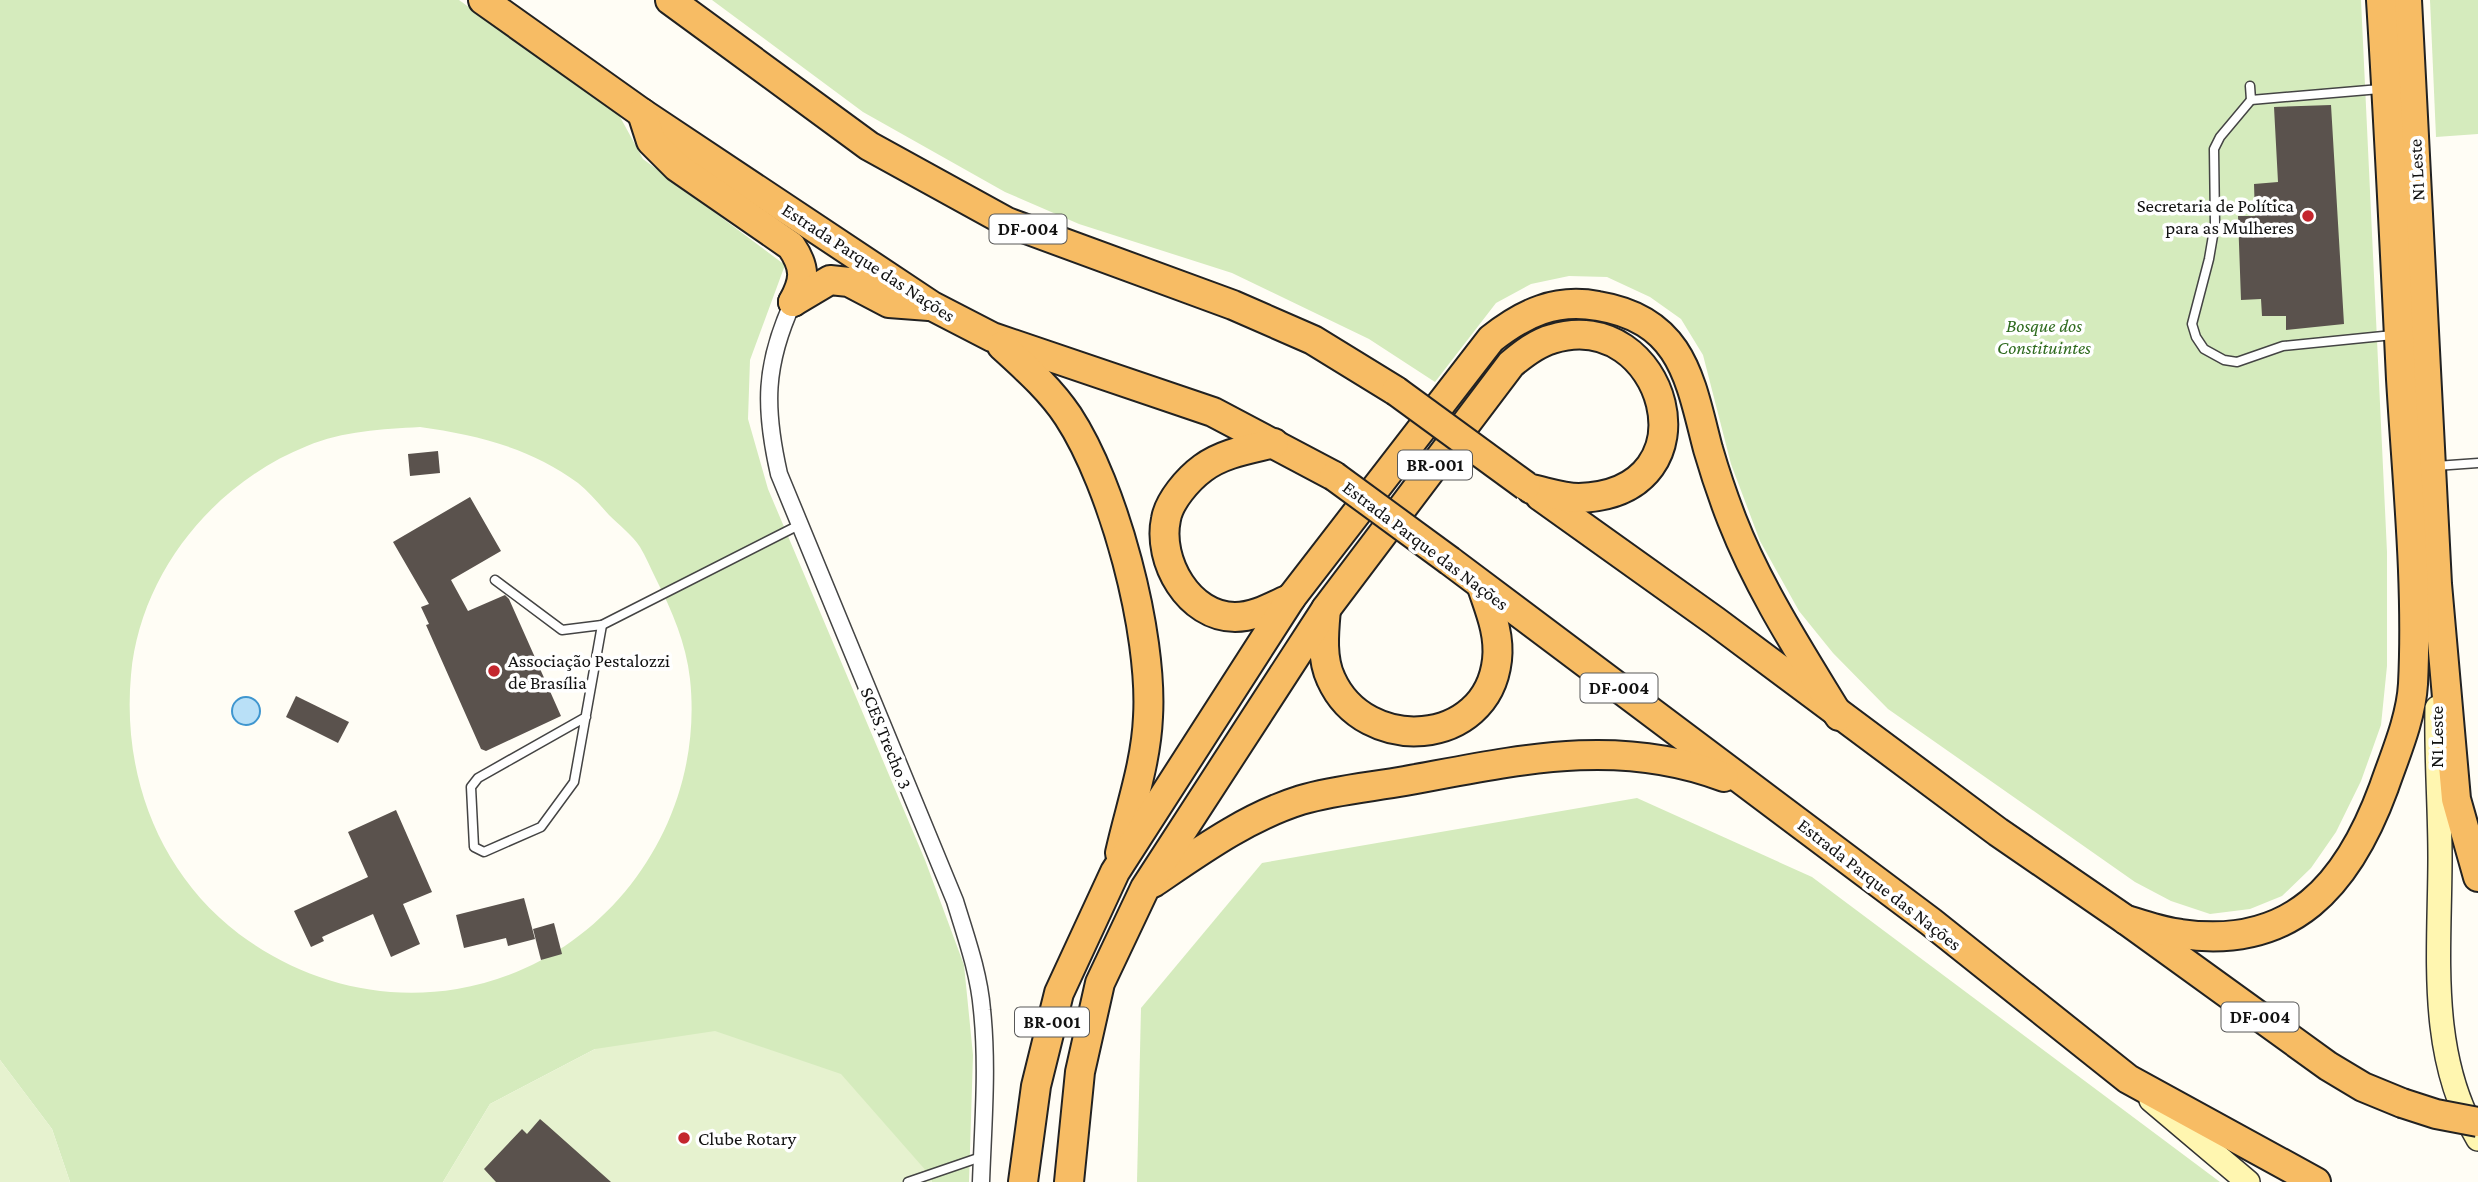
<svg xmlns="http://www.w3.org/2000/svg" width="2478" height="1182" font-family="'Crimson Pro',serif">
<rect width="100%" height="100%" fill="#fffdf5"/>
<g fill="#d5ebbd" fill-rule="evenodd">
<path d="M0,0H459L619,115L643,159L785,265L750,360L748,419L768,489L925,860L964,965L973,1055L969,1182H932L928,1173L595,1049L490,1104L443,1182H70L52,1129L0,1060ZM420,427C477,435 531,448 578,483C589,492 599,504 609,515C619,525 632,535 640,547C646,557 651,569 656,579C672,611 686,643 690,679C706,827 602,965 457,989C379,1002 302,981 239,934C158,872 122,774 131,675C140,573 214,483 307,446C343,431 382,429 420,427Z"/>
<polygon points="712,0 2361,0 2387,552 2387,666 2381,725 2361,781 2336,832 2311,868 2282,896 2250,909 2210,914 2171,901 2135,882 1888,709 1833,653 1799,611 1760,541 1731,464 1703,355 1681,319 1650,297 1607,277 1569,276 1531,284 1496,303 1435,382 1369,339 1232,273 1079,224 1005,192 863,112"/>
<polygon points="2430,0 2478,0 2478,134 2436,137"/>
<polygon points="1637,798 1812,877 2220,1182 1137,1182 1141,1008 1262,863"/>
</g>
<g fill="#e6f2cf">
<polygon points="715,1031 841,1074 928,1173 932,1182 443,1182 490,1104 595,1049"/>
<polygon points="0,1060 52,1129 70,1182 0,1182"/>
</g>
<circle fill="#b9e0f7" stroke="#3f96cf" stroke-width="2" cx="246" cy="711" r="14"/>
<g fill="#5a524d">
<polygon points="2331,105 2344,324 2286,330 2286,316 2262,316 2261,299 2241,300 2238,216 2255,216 2254,184 2278,182 2274,107"/>
<polygon points="438,451 440,473 410,476 408,454"/>
<polygon points="470,497 501,551 451,580 468,611 505,595 509,599 561,716 486,751 481,749 426,625 429,624 421,607 429,604 393,542"/>
<polygon points="296,696 349,722 338,743 286,717"/>
<polygon points="396,810 432,892 403,904 420,944 391,957 373,914 322,937 324,941 311,947 294,911 368,877 348,832"/>
<polygon points="524,898 535,939 508,946 506,938 464,948 456,915"/>
<polygon points="554,923 562,954 541,960 533,929"/>
<polygon points="540,1119 547,1125 611,1182 496,1182 484,1169 522,1129 527,1134"/>
</g>
<g fill="none" stroke-linecap="round" stroke-linejoin="round">
<g stroke="#444" stroke-width="11">
<g id="service">
<polyline points="2250,86 2251,100 2380,89"/>
<polyline points="2251,100 2220,137 2214,149 2215,224 2209,259 2192,324 2196,337 2204,349 2224,360 2237,362 2283,346 2393,335"/>
<polyline points="2436,466 2478,463"/>
<polyline points="495,580 562,630 602,625 799,525"/>
<polyline points="586,717 478,778 471,787 474,847 484,852 541,827 574,782 602,625"/>
<polyline points="908,1182 981,1157"/>
</g>
</g>
<g stroke="#444" stroke-width="19">
<path id="minor" d="M793,302C764,365 764,408 779,474L955,901C966,937 979,973 982,1010C988,1067 983,1125 981,1182"/>
</g>
<g stroke="#333" stroke-width="26">
<g id="secondary">
<path d="M2437,708C2436,758 2440,807 2440,857C2440,952 2427,1054 2478,1139"/>
<polyline points="2151,1100 2248,1182"/>
</g>
</g>
<g stroke="#222" stroke-width="32">
<g id="trunk">
<polyline points="483,0 642,113 932,306 992,337 1213,412 1334,476"/>
<polyline points="670,0 869,146 1007,222 1233,305 1313,340 1396,391"/>
<polyline points="2407,0 2437,584 2456,799 2478,877"/>
<path d="M642,113L651,141L677,167L791,246C806,268 805,280 793,302"/>
<polyline points="793,302 830,280 849,282 889,303 929,306"/>
<path d="M1002,346C1026,368 1050,389 1068,416C1114,486 1153,633 1148,717C1146,764 1130,808 1120,853"/>
<path d="M1274,443C1250,449 1223,453 1203,468C1188,479 1169,501 1166,519C1157,561 1189,617 1235,617C1255,617 1273,606 1291,598"/>
<polyline points="1540,496 1715,621 1998,832 2126,920 2328,1066 2363,1087 2402,1103"/>
<polyline points="1450,561 1931,922 2128,1079 2316,1182"/>
<path d="M1326,609C1324,631 1321,658 1331,679C1365,755 1487,748 1497,660C1500,634 1490,611 1482,587"/>
<path d="M1153,883C1200,851 1247,817 1301,800C1334,790 1371,787 1405,781C1515,761 1616,736 1724,777"/>
<path d="M2126,920C2144,925 2162,932 2181,934C2292,950 2348,885 2384,787C2395,755 2411,719 2413,684C2418,583 2407,480 2401,379C2395,252 2389,126 2381,0"/>
<path d="M1023,1182L1036,1086L1059,993L1115,872L1291,598L1491,339C1524,313 1556,298 1598,306C1683,320 1690,380 1708,449C1715,473 1723,497 1732,520C1759,589 1800,652 1839,716"/>
<path d="M1069,1182L1080,1072L1100,983L1145,888L1326,609L1511,364C1523,354 1537,343 1552,339C1664,304 1721,493 1579,498C1563,498 1546,492 1531,489"/>
</g>
</g>
<use href="#service" stroke="#fff" stroke-width="8"/>
<use href="#minor" stroke="#fff" stroke-width="16"/>
<use href="#secondary" stroke="#fff6b0" stroke-width="23"/>
<use href="#trunk" stroke="#f7bc64" stroke-width="28"/>
<g stroke="#222" stroke-width="32" stroke-linecap="butt">
<g id="trunk-bridge">
<polyline points="1396,391 1526,486"/>
<polyline points="1334,476 1450,561"/>
<polyline points="2402,1103 2436,1114 2478,1122"/>
</g>
</g>
<use href="#trunk-bridge" stroke="#f7bc64" stroke-width="28"/>
</g>
<g fill="#c4262e" stroke="#fff" stroke-width="2.5">
<circle cx="2308" cy="216" r="7"/>
<circle cx="494" cy="671" r="7"/>
<circle cx="684" cy="1138" r="7"/>
</g>
<g text-anchor="middle" stroke-width="7" stroke-linejoin="round" paint-order="stroke">
<g fill="#fff" stroke="#585858" stroke-width="2">
<rect x="989.5" y="214.5" width="77" height="29" rx="5"/>
<rect x="1398" y="450.5" width="74" height="29" rx="5"/>
<rect x="1580.5" y="673.5" width="77" height="29" rx="5"/>
<rect x="2221.5" y="1002.5" width="77" height="29" rx="5"/>
<rect x="1015" y="1007.5" width="74" height="29" rx="5"/>
</g>
<g font-size="18" font-weight="bold" fill="#111">
<text x="1028" y="235">DF-004</text>
<text x="1435" y="471">BR-001</text>
<text x="1619" y="694">DF-004</text>
<text x="2260" y="1023">DF-004</text>
<text x="1052" y="1028">BR-001</text>
</g>
<g font-size="19" fill="#111" stroke="#fff">
<text transform="translate(2416 170) rotate(-93)" y="7">N1 Leste</text>
<text transform="translate(869 262) rotate(33)" y="7">Estrada Parque das Nações</text>
<text transform="translate(1426 545) rotate(37)" y="7">Estrada Parque das Nações</text>
<text transform="translate(2436 737) rotate(-90)" y="7">N1 Leste</text>
<text transform="translate(887 738) rotate(68)" y="7">SCES Trecho 3</text>
<text transform="translate(1880 884) rotate(38)" y="7">Estrada Parque das Nações</text>
</g>
<g font-size="19" fill="#111" stroke="#fff" text-anchor="start">
<text x="2294" y="212" text-anchor="end">Secretaria de Política<tspan x="2294" dy="22">para as Mulheres</tspan></text>
<text x="508" y="667">Associação Pestalozzi<tspan x="508" dy="22">de Brasília</tspan></text>
<text x="698" y="1145">Clube Rotary</text>
</g>
<g font-size="19" font-style="italic" fill="#2f6b1f" stroke="#fff">
<text x="2044" y="332">Bosque dos<tspan x="2044" dy="22">Constituintes</tspan></text>
</g>
</g>
</svg>
